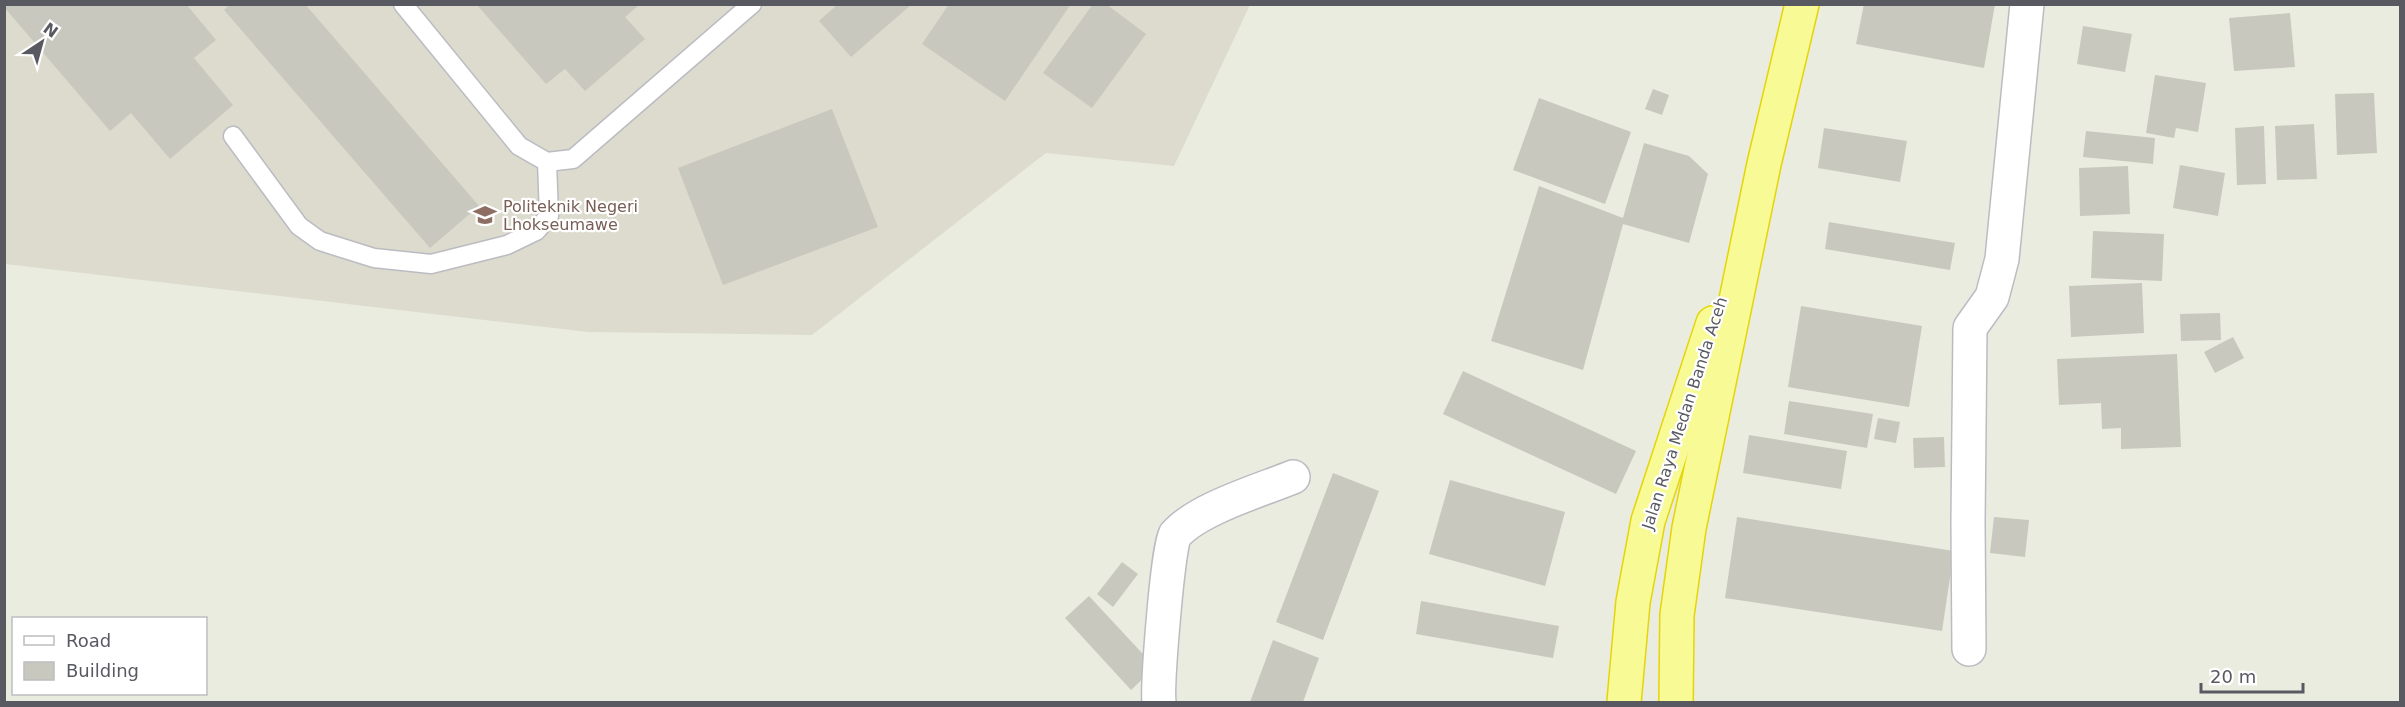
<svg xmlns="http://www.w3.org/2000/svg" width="2405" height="707" font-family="'DejaVu Sans',sans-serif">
<rect width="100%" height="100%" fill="#ebece0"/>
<polygon fill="#dcdbce" points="5,5 1250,5 1174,166 1046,153 812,335 588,332 5,264"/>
<g fill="#c8c8bf">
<polygon points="8,4 186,4 216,40 194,58 233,105 170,159 131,113 110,131 4,7"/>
<polygon points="230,4 305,4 479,206 430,248 224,10"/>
<polygon points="838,4 912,4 851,57 819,21"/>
<polygon points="949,4 1071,4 1005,101 922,44"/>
<polygon points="1093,4 1106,4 1146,34 1092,108 1043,73"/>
<polygon points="1864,4 1995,4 1984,68 1856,44"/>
<polygon points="477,5 639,5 625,17 645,39 585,91 565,69 546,84"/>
<polygon points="2290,13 2295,67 2234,71 2229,18"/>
<polygon points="2083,26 2132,34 2125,72 2077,64"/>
<polygon points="2155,75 2206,83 2198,132 2176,128 2174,138 2146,133"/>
<polygon points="1653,89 1669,95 1662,115 1645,109"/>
<polygon points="2374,93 2377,153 2337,155 2335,94"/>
<polygon points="1539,98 1631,132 1605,204 1513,170"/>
<polygon points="832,109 878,227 723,285 678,168"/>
<polygon points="2314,124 2317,179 2277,180 2275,126"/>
<polygon points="2264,126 2266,184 2237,185 2235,128"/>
<polygon points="1824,128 1907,141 1900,182 1818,168"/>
<polygon points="2086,131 2155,138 2153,164 2083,157"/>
<polygon points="1644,143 1689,156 1708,174 1689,243 1623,224 1583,370 1491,341 1539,186 1623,218"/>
<polygon points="2180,165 2225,173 2218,216 2173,208"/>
<polygon points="2128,166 2130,214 2080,216 2079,168"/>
<polygon points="1829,222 1955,243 1950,270 1825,249"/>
<polygon points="2093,231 2164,234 2162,281 2091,278"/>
<polygon points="2142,283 2144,333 2071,337 2069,286"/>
<polygon points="1801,306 1922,326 1909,407 1788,387"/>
<polygon points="2220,313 2221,340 2181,341 2180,314"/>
<polygon points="2233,337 2244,358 2215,373 2204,352"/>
<polygon points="2177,354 2181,447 2121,449 2121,428 2102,429 2101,403 2059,405 2057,359"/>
<polygon points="1463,371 1636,451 1616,494 1443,414"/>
<polygon points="1789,401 1873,414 1867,448 1784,434"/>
<polygon points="1878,418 1900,422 1896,443 1874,439"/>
<polygon points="1749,435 1847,451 1841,489 1743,473"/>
<polygon points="1944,437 1945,467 1914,468 1913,438"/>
<polygon points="1333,473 1379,491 1323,640 1276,622"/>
<polygon points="1450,480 1565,512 1545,586 1429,554"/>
<polygon points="1737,517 1954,551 1942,631 1725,598"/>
<polygon points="1994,517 2029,520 2025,557 1990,553"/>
<polygon points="1122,562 1138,574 1113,607 1097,594"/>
<polygon points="1089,596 1155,667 1131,690 1065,618"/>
<polygon points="1421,601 1559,626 1553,658 1416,634"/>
<polygon points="1273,640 1319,658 1303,702 1250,702"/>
</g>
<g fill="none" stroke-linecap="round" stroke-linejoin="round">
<g stroke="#bbbcc2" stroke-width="21">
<g id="service">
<polyline points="403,4 519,146 547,162 573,159 752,4"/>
<polyline points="233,136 299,226 320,241 374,258 431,264 507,245 536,231 549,216 547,162"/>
</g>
</g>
<g stroke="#bbbcc2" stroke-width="36">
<g id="minor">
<polyline points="1969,649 1968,522 1970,328 1992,297 2002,259 2027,4"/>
<path d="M1159,702C1157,685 1168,544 1175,535C1197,509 1261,490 1293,477"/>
</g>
</g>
<g stroke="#e5d506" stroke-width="36">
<g id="trunk">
<polyline points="1624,702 1633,602 1648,521 1713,323"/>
<polyline points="1676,702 1677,615 1689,528 1764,164 1802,4"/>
</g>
</g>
<use href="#service" stroke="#fff" stroke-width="18"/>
<use href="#minor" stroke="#fff" stroke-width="33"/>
<use href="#trunk" stroke="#f8fa96" stroke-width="33"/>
</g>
<defs>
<g id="university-bare" transform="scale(1.8)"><path d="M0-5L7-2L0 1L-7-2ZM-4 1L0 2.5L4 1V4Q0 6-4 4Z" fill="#8d6e63" stroke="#fff" stroke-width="2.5" paint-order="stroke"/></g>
</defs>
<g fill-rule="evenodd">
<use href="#university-bare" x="485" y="215"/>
</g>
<g text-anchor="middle" stroke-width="4.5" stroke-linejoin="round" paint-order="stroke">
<g font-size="16" fill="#785e54" stroke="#fff" text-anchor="start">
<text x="503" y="212">Politeknik Negeri<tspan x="503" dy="18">Lhokseumawe</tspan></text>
</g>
<g font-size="16" fill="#595a61" stroke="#fff">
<text transform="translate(1684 413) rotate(-72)" y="6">Jalan Raya Medan Banda Aceh</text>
</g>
</g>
<rect width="2405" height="707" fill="none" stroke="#595a61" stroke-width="12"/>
<rect x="12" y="617" width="195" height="78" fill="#ffffff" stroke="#bdbdc0" stroke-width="1.5"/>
<rect x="24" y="636" width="30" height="9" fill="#ffffff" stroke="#bdbdc0" stroke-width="1.5"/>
<text x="66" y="647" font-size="18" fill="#595a61">Road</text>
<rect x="24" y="662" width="30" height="18" fill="#c8c8bf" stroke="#bdbdc0" stroke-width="1.5"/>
<text x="66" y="677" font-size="18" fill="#595a61">Building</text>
<g transform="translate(42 42) rotate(36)" stroke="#ffffff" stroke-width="4.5" paint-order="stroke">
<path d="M0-4.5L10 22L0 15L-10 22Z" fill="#595a61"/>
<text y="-9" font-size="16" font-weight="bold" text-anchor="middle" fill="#595a61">N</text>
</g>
<path d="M2201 683v9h102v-9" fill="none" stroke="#595a61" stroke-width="3"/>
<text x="2210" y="683" font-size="18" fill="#595a61" stroke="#ffffff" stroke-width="4.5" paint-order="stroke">20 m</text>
</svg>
